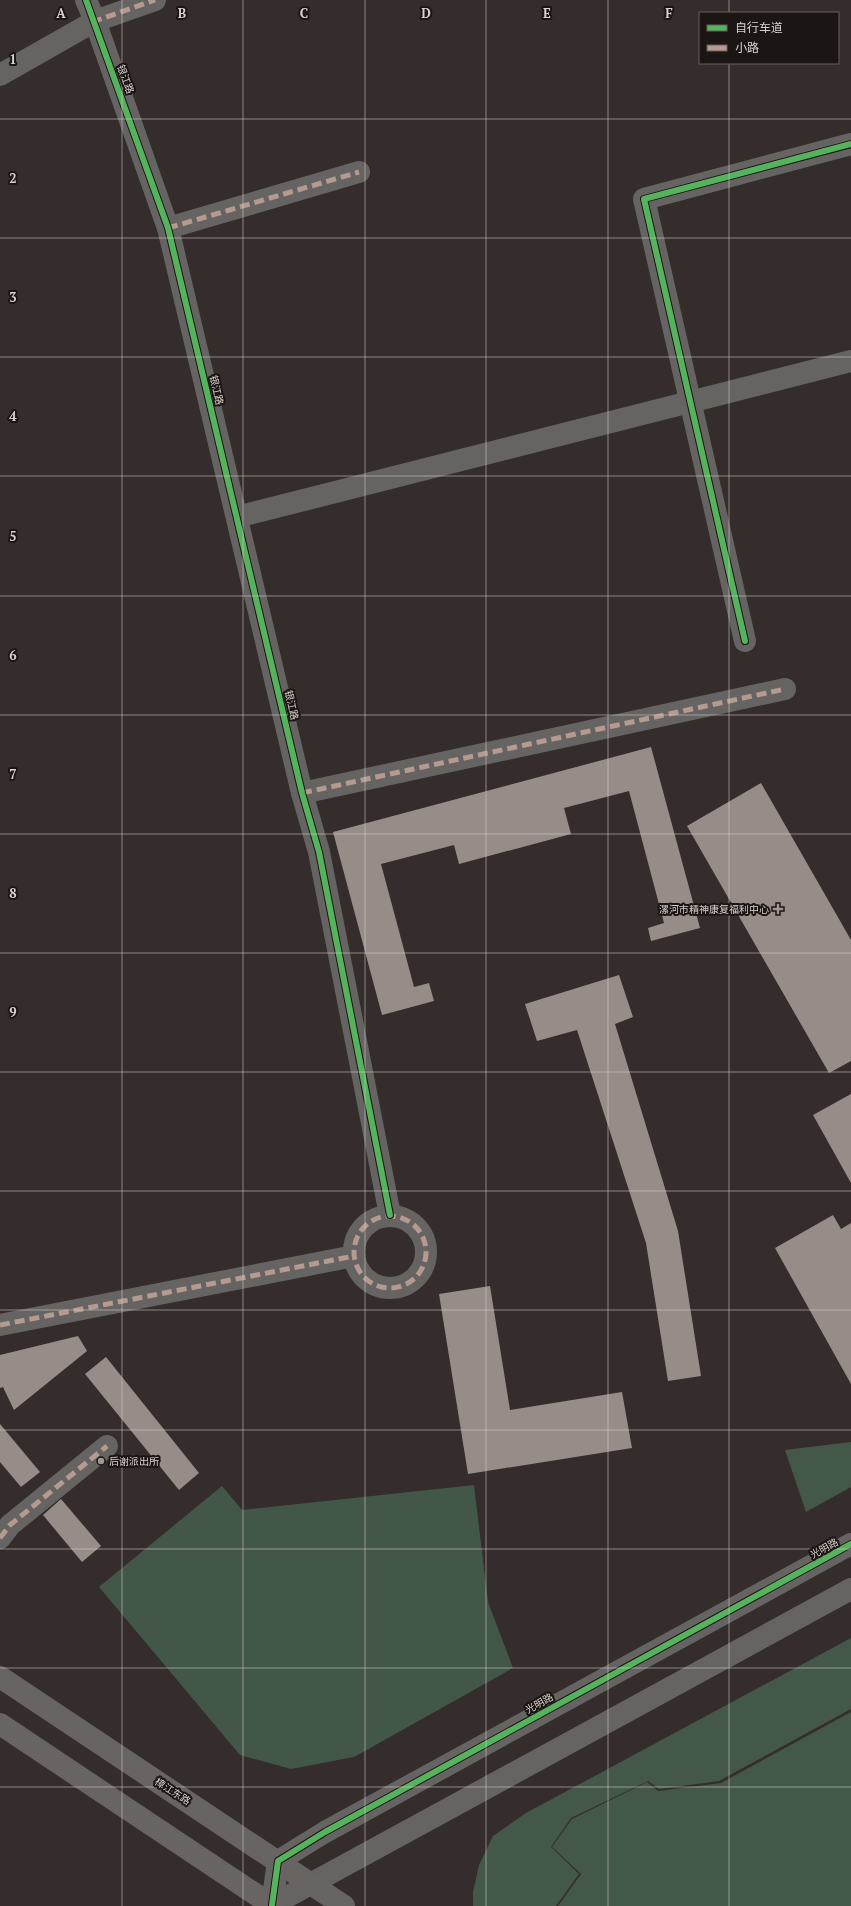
<svg xmlns="http://www.w3.org/2000/svg" width="851" height="1906" font-family="'PT Serif','Noto Sans SC',serif">
<rect width="100%" height="100%" fill="#342d2b"/>
<g fill="#445849">
<polygon points="851,1442 851,1487 806,1512 785,1450"/>
<polygon points="851,1638 851,1709 719,1781 659,1789 648,1781 571,1818 551,1847 579,1874 556,1906 473,1906 473,1892 479,1865 493,1836 526,1813"/>
<polygon points="851,1712 851,1906 558,1906 581,1874 552,1847 572,1819 647,1782 658,1791 721,1783"/>
</g>
<polygon fill="#435748" points="474,1485 488,1602 513,1668 354,1757 291,1769 240,1755 99,1587 222,1486 242,1510"/>
<g fill="#968d89">
<polygon points="651,747 700,928 651,941 648,928 664,923 629,791 564,808 571,834 459,864 454,845 381,864 414,987 429,983 434,1001 382,1015 333,832"/>
<polygon points="761,783 851,940 851,1061 829,1073 687,826"/>
<polygon points="619,975 633,1017 615,1024 678,1231 701,1376 668,1381 646,1243 577,1030 537,1041 525,1004"/>
<polygon points="851,1094 851,1183 813,1115"/>
<polygon points="833,1215 841,1229 851,1223 851,1384 775,1248"/>
<polygon points="490,1286 510,1410 622,1392 632,1448 468,1474 439,1294"/>
<polygon points="78,1336 87,1351 14,1410 3,1387 0,1388 0,1355"/>
<polygon points="106,1357 199,1473 179,1490 85,1374"/>
<polygon points="0,1424 40,1472 21,1487 0,1462"/>
<polygon points="61,1499 101,1546 82,1562 43,1515"/>
</g>
<g fill="none" stroke-linecap="round" stroke-linejoin="round">
<g stroke="#656462" stroke-width="22">
<polyline points="155,0 95,21 168,228 302,793 319,852 390,1215"/>
<polyline points="168,228 359,172"/>
<polyline points="237,517 851,361"/>
<polyline points="745,641 644,199 851,144"/>
<polyline points="302,793 785,689"/>
<circle cx="390" cy="1252" r="36"/>
<polyline points="0,1325 354,1256"/>
<polyline points="0,1538 10,1525 107,1446"/>
</g>
<g stroke="#656462" stroke-width="22">
<polyline points="0,75 95,21 86,0"/>
<polyline points="272,1905 278,1861 325,1832 851,1544"/>
<polyline points="272,1905 851,1589"/>
</g>
<g stroke="#676462" stroke-width="22">
<polyline points="0,1677 344,1906"/>
<polyline points="0,1724 273,1906"/>
</g>
<g stroke="#b69a8f" stroke-width="5" stroke-dasharray="10 5" stroke-linecap="butt">
<polyline points="96,24 95,21 155,0"/>
<polyline points="168,228 359,172"/>
<polyline points="302,793 785,689"/>
<circle cx="390" cy="1252" r="36"/>
<polyline points="0,1325 354,1256"/>
<polyline points="0,1538 10,1525 107,1446"/>
</g>
<g stroke="#1b1513" stroke-width="8">
<g id="cycleway">
<polyline points="86,0 168,228 302,793 319,852 390,1215"/>
<polyline points="745,641 644,199 851,144"/>
<polyline points="272,1905 278,1861 325,1832 851,1544"/>
</g>
</g>
<use href="#cycleway" stroke="#56b35d" stroke-width="6"/>
</g>
<path fill="none" stroke="#dad2cf" stroke-width="1" stroke-opacity="0.55" d="M122,0V1906M243,0V1906M365,0V1906M486,0V1906M608,0V1906M729,0V13M729,63V1906M0,119H851M0,238H851M0,357H851M0,476H851M0,596H851M0,715H851M0,834H851M0,953H851M0,1072H851M0,1191H851M0,1310H851M0,1430H851M0,1549H851M0,1668H851M0,1787H851"/>
<g fill="#a09896" stroke="#1b1513" stroke-width="1.5">
<path d="M776 903h4v4h4v4h-4v4h-4v-4h-4v-4h4z"/>
<circle cx="101" cy="1461" r="4"/>
</g>
<g text-anchor="middle" stroke-width="4" stroke-linejoin="round" paint-order="stroke">
<g font-size="10" fill="#dad2cf" stroke="#1b1513">
<text transform="translate(126 79) rotate(70)" y="4">银江路</text>
<text transform="translate(217 390) rotate(77)" y="4">银江路</text>
<text transform="translate(292 705) rotate(77)" y="4">银江路</text>
<text transform="translate(824 1548) rotate(-29)" y="4">光明路</text>
<text transform="translate(539 1703) rotate(-29)" y="4">光明路</text>
<text transform="translate(173 1791) rotate(33)" y="4">樟江东路</text>
</g>
<g font-size="10" fill="#dad2cf" stroke="#1b1513" text-anchor="end">
<text x="769" y="913">漯河市精神康复福利中心</text>
<text x="109" y="1465" text-anchor="start">后谢派出所</text>
</g>
</g>
<g font-size="13" text-anchor="middle" font-weight="bold" fill="#dad2cf" stroke="#1b1513" stroke-width="4" stroke-linejoin="round" paint-order="stroke">
<text x="61" y="18">A</text>
<text x="182" y="18">B</text>
<text x="304" y="18">C</text>
<text x="426" y="18">D</text>
<text x="547" y="18">E</text>
<text x="669" y="18">F</text>
<text x="13" y="64">1</text>
<text x="13" y="183">2</text>
<text x="13" y="302">3</text>
<text x="13" y="421">4</text>
<text x="13" y="541">5</text>
<text x="13" y="660">6</text>
<text x="13" y="779">7</text>
<text x="13" y="898">8</text>
<text x="13" y="1017">9</text>
</g>
<rect x="699" y="12" width="140" height="52" fill="#1b1513" stroke="#67615e"/>
<rect x="707" y="25" width="20" height="6" fill="#56b35d" stroke="#67615e"/>
<text x="735" y="32" font-size="12" fill="#dad2cf">自行车道</text>
<rect x="707" y="45" width="20" height="6" fill="#b69a8f" stroke="#67615e"/>
<text x="735" y="52" font-size="12" fill="#dad2cf">小路</text>
</svg>
